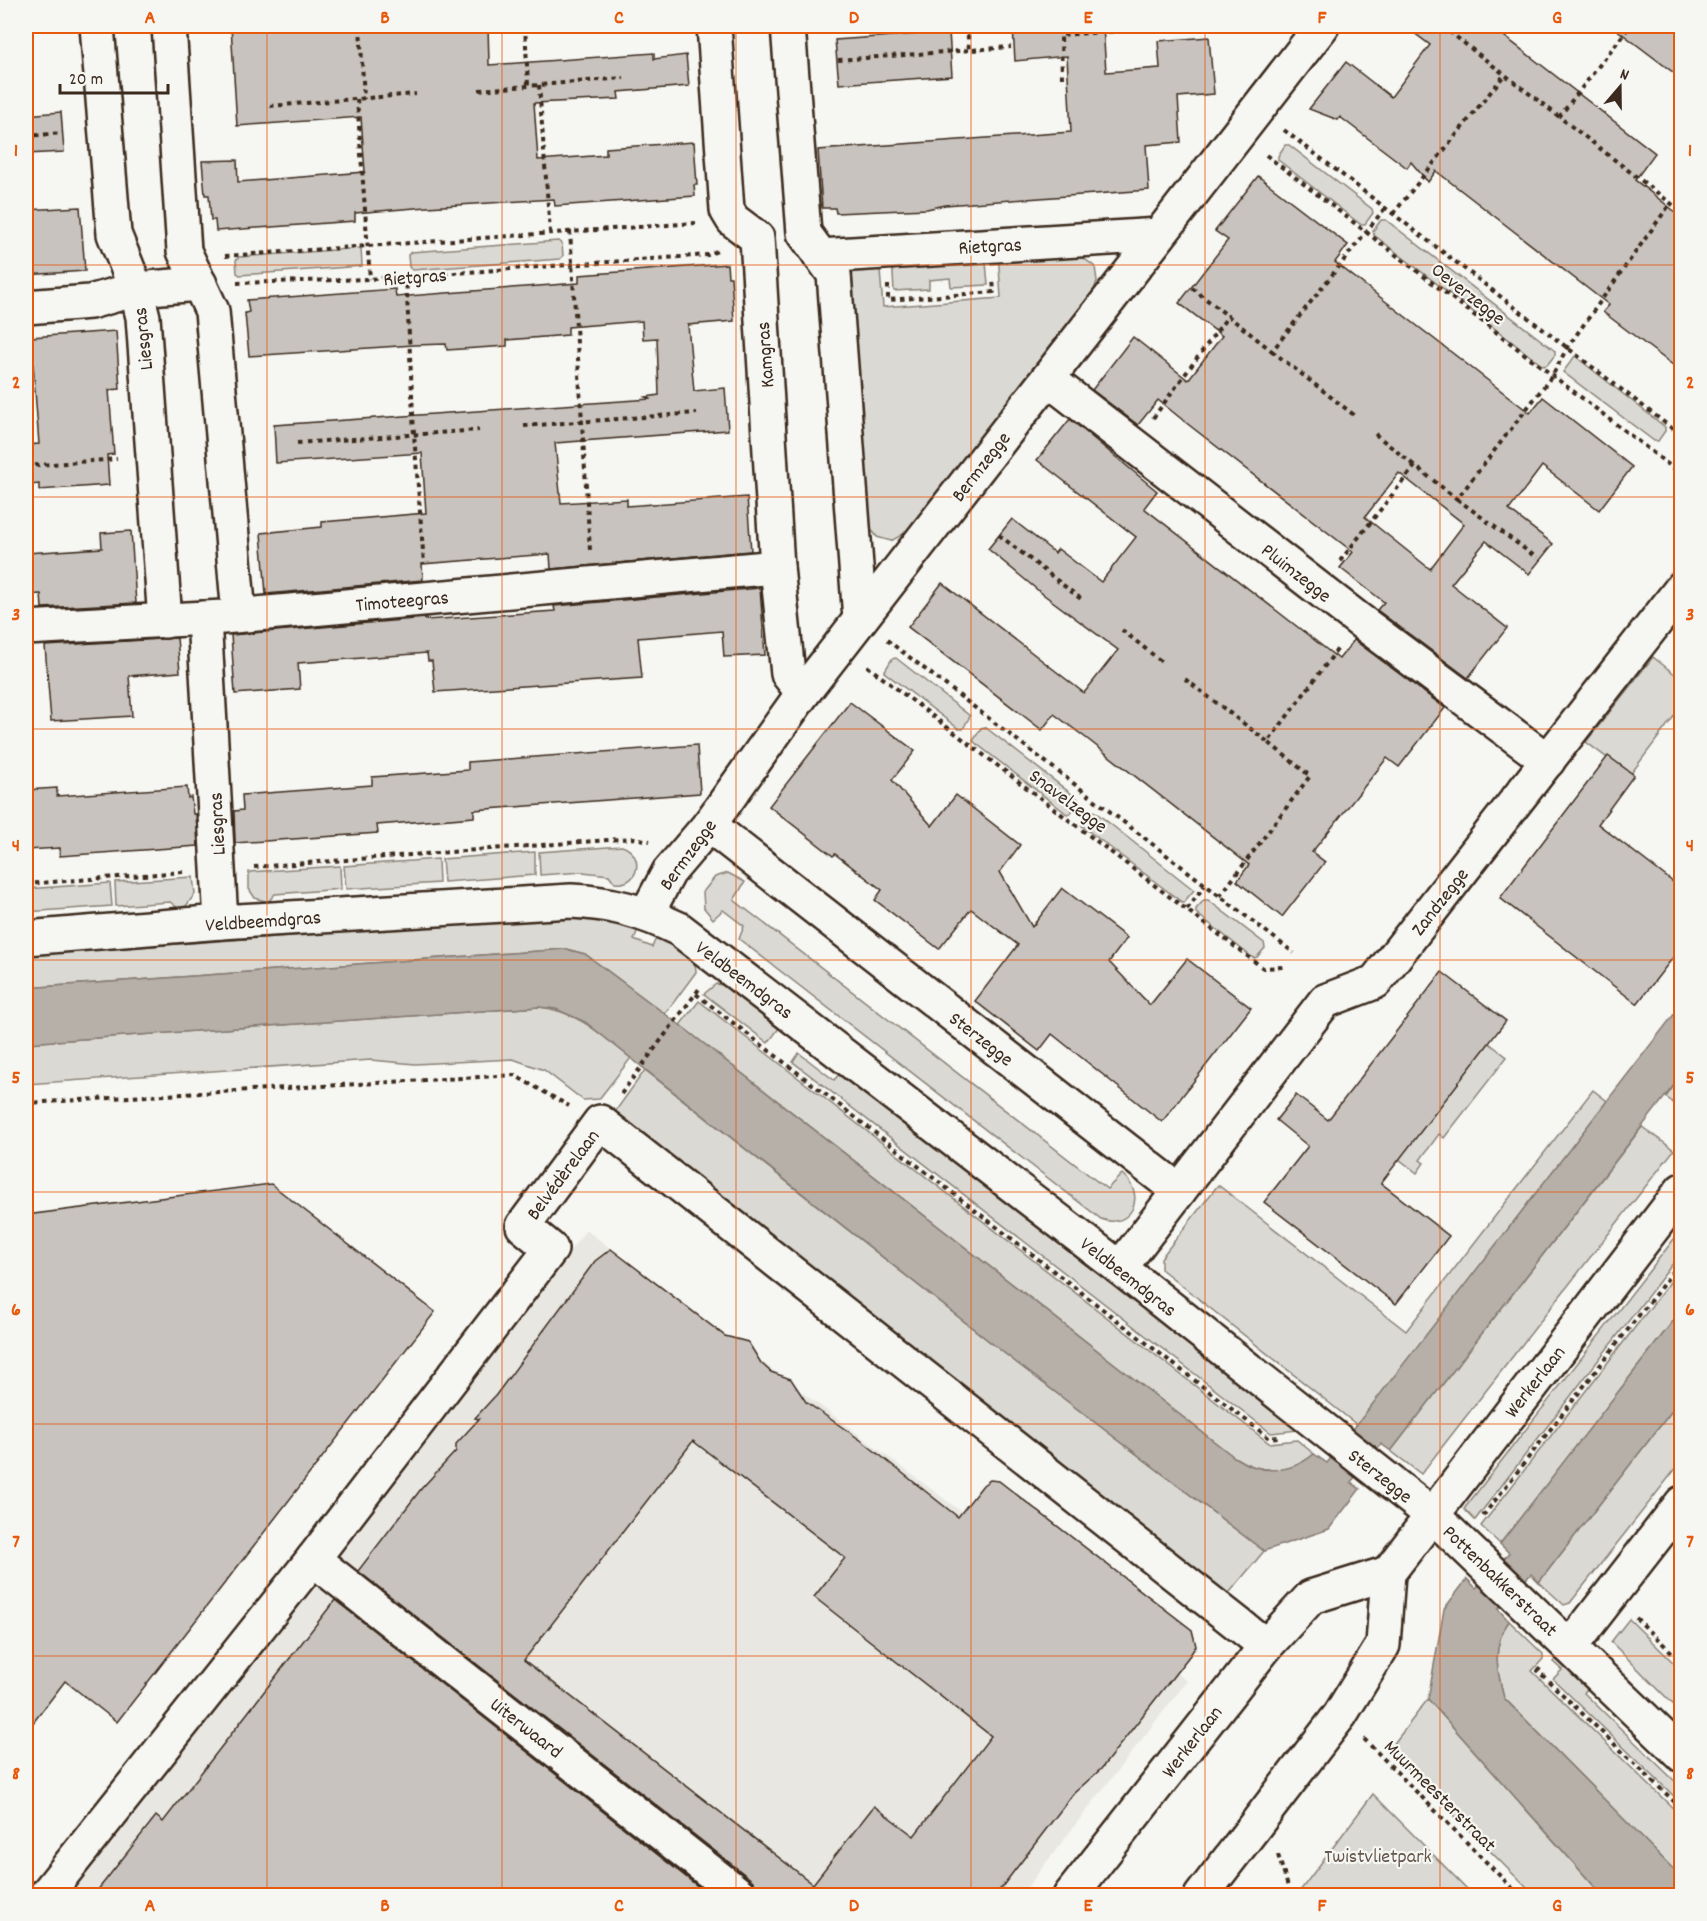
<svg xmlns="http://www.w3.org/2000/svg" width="1707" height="1921" font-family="Dekko,sans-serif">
<rect width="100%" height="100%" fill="#f6f6f2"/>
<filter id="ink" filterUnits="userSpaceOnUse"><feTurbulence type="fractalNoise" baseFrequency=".0167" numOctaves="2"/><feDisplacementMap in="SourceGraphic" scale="12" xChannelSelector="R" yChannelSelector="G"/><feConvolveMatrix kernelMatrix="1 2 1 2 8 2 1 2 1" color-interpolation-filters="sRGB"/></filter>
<g filter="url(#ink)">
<polygon fill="#e8e7e2" points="586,1230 1187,1681 1021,1895 68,1896"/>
<g fill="#dad9d3" stroke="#8a8278" stroke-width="1.5">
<polygon points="1285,145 1289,145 1372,209 1373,213 1365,224 1360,224 1278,160 1278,156"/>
<polygon points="1381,220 1386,220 1555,351 1555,355 1547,365 1543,366 1374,235 1373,231"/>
<polygon points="558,241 562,244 563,256 560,259 412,270 409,267 408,255 411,252"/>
<polygon points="361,248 362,266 240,275 237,273 236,260 239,257"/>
<polygon points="1072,249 1095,267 1097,281 1093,293 907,532 891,541 877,537 869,526 851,281 854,269 879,259 883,307 1001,298 998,250"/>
<polygon points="985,251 988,285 951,287 950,278 929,280 929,289 894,291 892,258"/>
<polygon points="1575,356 1665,427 1665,431 1658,441 1654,441 1563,372"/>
<polygon points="1653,657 1681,679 1681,707 1630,775 1586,742"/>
<polygon points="896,658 970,716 963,729 959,729 884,672 892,659"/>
<polygon points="985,727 1078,799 1071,813 1067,814 973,741 981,728"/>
<polygon points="1094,811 1194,890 1183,903 1082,826 1082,821 1089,812"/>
<path d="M622,846C645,854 640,886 615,883L609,875L583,872L540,875L539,852Z"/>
<polygon points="535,852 535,875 444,882 442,859"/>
<polygon points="438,859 439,883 346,889 344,866"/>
<polygon points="340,866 341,889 275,894 268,902 255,898 249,889 249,872"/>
<path d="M728,873L745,882L734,900L1107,1189L1122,1174C1149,1197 1129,1230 1101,1219L739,939L744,926L723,910L713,919L704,908L703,892L715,877Z"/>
<polygon points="193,877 195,894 186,906 178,908 170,902 116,906 115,882"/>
<polygon points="110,883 112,906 26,912 26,889"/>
<polygon points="1204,900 1208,900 1264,943 1265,948 1257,957 1253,958 1196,913 1196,909"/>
<path d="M577,915L639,926L634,940L652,947L658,934C671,943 697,954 696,972L665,1014L585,954L566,949L26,988V955Z"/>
<polygon points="716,984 728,986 780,1027 768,1043 704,994"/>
<path d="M699,1001L1269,1443L1297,1440L1314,1454C1289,1475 1260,1474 1234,1457L680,1025Z"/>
<path d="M539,1007C577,1011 602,1035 631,1058L599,1099L583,1100L544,1070L513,1059L415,1064L371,1060L26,1084V1043Z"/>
<polygon points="1489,1043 1507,1057 1444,1138 1439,1134 1420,1160 1424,1163 1417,1173 1399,1159"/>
<polygon points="799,1053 834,1080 840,1073 1298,1430 1271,1433 793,1062"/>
<polygon points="645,1070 1013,1360 1264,1551 1225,1598 614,1113"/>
<polygon points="1681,1076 1682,1076 1681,1109 1666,1097"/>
<polygon points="1593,1090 1607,1101 1357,1425 1161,1269 1161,1258 1218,1185 1406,1331"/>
<polygon points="1642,1127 1674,1150 1421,1474 1391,1451"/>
<polygon points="1681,1230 1681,1253 1475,1520 1464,1509"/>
<polygon points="1681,1268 1681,1311 1500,1544 1481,1526"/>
<polygon points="1681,1399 1681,1462 1570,1603 1564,1605 1539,1582"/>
<polygon points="1629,1619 1681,1670 1681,1707 1679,1710 1611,1642"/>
<path d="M1509,1621L1543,1654V1659L1532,1671L1681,1816V1877L1504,1698C1497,1671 1491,1645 1509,1621Z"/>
<polygon points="1558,1656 1589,1686 1584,1693 1681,1787 1681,1803 1553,1679 1562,1670 1553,1662"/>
<polygon points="1428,1699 1602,1895 1534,1895 1389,1750"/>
<polygon points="1373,1794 1473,1895 1297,1895"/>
</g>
<g fill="#b6b0a9" stroke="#857a71" stroke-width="1.5">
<path d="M566,949L585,954L680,1025L1234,1457C1260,1474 1289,1475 1314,1454L1327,1463L1682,1004L1681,1076L1391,1451L1381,1444L1351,1482L1360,1489L1329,1529L1264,1551L1013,1360L585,1022L556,1009L539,1007L26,1043V988Z"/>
<path d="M1681,1311V1399L1539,1582L1531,1574L1498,1609L1509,1621C1491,1646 1497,1671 1504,1698L1681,1877V1895H1602L1428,1699L1444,1609L1467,1579L1476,1588L1509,1553L1500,1544Z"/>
</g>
<g fill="#c8c3be" stroke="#3b2a1e" stroke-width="1.5" fill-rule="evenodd">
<polygon points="231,26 488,26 489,65 654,53 654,59 686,55 689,86 618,92 619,99 534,103 538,160 606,155 606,148 694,142 697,185 694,185 695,196 555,206 554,199 427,207 355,213 355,221 216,231 215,220 211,220 209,195 205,195 202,161 237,160 238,182 365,172 361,117 237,126"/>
<polygon points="1018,26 1103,26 1106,72 1160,68 1158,41 1209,37 1214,94 1178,97 1181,142 1146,145 1149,190 945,205 927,209 836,213 835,208 822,208 818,150 1071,132 1067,56 1015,61 1013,27"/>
<polygon points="1405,26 1491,26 1655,153 1635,180 1682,217 1682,372 1603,312 1609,305 1436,171 1428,182 1411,162 1407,168 1340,117 1338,120 1309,109 1346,62 1391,97 1430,45"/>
<polygon points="1612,26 1682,26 1682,79"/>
<polygon points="949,32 952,76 839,84 835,40"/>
<polygon points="61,112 64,152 26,154 26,115"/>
<path d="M1258,176L1348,245L1335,262L1367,287L1530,413L1543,397L1632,467L1599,510L1542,466L1509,510L1553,544L1529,574L1486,541L1451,584L1507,628L1468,678L1377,610L1384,602L1340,568L1353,552L1189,425L1158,400L1138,425L1092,390L1133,337L1188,380L1222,336L1179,303L1228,240L1215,231ZM1399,473L1464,524L1430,569L1365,517Z"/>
<polygon points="80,207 85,271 26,275 26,210"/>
<polygon points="727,264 728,277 731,277 734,321 688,325 694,391 725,388 728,430 555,443 561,503 627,499 627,506 747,497 751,551 551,569 550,554 422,564 423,580 266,594 261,533 322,527 322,522 426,513 422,453 276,463 274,425 651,399 646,397 659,395 657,338 643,339 642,321 568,327 568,335 507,340 507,346 447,350 446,344 414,345 249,356 245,313 249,312 247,300 395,289 396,297 446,293 579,283 579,275"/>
<polygon points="116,331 120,389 109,390 114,454 107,455 109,485 39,490 39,484 30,485 27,445 39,444 31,337"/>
<polygon points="1070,419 1157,491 1144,508 1339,659 1354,640 1445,708 1399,767 1387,758 1312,852 1325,862 1282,917 1237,881 1249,865 1086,738 1054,714 1042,730 908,627 942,583 1084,693 1118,650 1040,592 988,549 1012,519 1055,553 1058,549 1101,582 1136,537 1037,460"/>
<polygon points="131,531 136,603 42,608 41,594 26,595 26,553 102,548 101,533"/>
<polygon points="760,588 765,655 724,657 722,631 638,638 642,678 435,692 432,661 428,661 427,653 298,663 300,689 235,694 231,635 426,618 426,620 555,611 554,606"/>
<polygon points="177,638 180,672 129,676 132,716 51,721 45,646"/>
<polygon points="850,702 915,751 892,780 932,826 956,795 1020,845 1000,872 1032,927 1062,888 1127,938 1109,962 1150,1005 1187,959 1251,1008 1162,1122 1052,1034 1039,1051 975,1001 1018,945 971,909 939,949 875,900 882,890 835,854 833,856 769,806"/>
<polygon points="697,745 700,793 474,810 474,817 377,825 378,833 235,843 234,811 243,810 242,795 372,785 372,777 468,770 468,762"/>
<polygon points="1608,756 1634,775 1598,824 1682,889 1682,946 1637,1004 1500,898"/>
<polygon points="187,787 188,798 191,797 193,814 196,814 198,846 60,856 60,848 26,850 26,790 57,788 57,796"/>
<polygon points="1442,972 1506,1021 1381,1183 1449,1236 1396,1304 1264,1202 1308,1146 1276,1120 1296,1095 1328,1120"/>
<polygon points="271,1184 435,1312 117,1722 65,1681 26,1732 26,1215"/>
<path d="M611,1249L725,1336L748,1342L761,1363L771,1372L791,1379L806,1402L862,1441L958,1517L983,1485L990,1480L999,1481L1192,1630L1196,1646L1190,1655L1101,1769L1073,1794L995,1896H759L753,1881L358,1571L421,1489L456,1451V1444L479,1419L475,1418L496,1395L595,1261ZM693,1441L845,1558L814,1597L991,1736L914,1836L874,1806L813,1884L524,1660Z"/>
<polygon points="335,1600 710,1896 93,1896 156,1816 163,1822"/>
</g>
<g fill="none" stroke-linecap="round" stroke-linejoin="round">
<g stroke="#3b2a1e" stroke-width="38">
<g id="minor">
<polyline points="97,26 114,234 136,289 143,317 165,621"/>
<polyline points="169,26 184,251 212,311 239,615"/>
<polyline points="714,26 727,210 733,220 757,238 777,567 788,674 803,693"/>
<polyline points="788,26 804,233 834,274 860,619"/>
<polyline points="820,256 1159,235"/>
<polyline points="26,307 90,302 136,289 200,284"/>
<polyline points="1048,379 1359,620 1548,761"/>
<polyline points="204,618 221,922"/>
<polyline points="26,628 223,617 777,567"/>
<polyline points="709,825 1179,1191 1120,1268"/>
<polyline points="647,913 669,872 709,825 803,693 1322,26"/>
<path d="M26,938L221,922L571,901C613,903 641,911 679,929L1120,1268L1431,1514L1682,1755"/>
<polyline points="1179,1191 1325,1001 1375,982 1682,588"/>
<polyline points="313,1559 741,1896"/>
<polyline points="1570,1647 1682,1503"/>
<polyline points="45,1896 313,1559 551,1249 523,1226 600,1122 1266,1646"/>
<polyline points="1070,1896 1266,1646 1311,1597 1388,1573"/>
<polyline points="1201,1896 1340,1715 1383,1645 1388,1573 1682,1190"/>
</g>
</g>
<g stroke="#3b2a1e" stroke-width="4" stroke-dasharray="4.5 4.5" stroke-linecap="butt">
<polyline points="360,26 364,99"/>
<polyline points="525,26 528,85"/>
<polyline points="967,26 969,50"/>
<polyline points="1442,26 1682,212"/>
<polyline points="838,60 1011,47"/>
<polyline points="1062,78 1061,35 1189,26"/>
<polyline points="539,85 550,232"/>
<polyline points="479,90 624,78"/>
<polyline points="357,99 370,279"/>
<polyline points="270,106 416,94"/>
<polyline points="1559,117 1630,26"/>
<polyline points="1284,130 1682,436"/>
<polyline points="26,136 63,133"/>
<polyline points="1266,155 1682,475"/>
<polyline points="1393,214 1505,74"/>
<polyline points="570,231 590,550"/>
<polyline points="225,256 696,223"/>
<polyline points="406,276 414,434 424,564"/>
<polyline points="237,283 370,279 708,255 717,251"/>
<polyline points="888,285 888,300 994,292 993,279"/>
<polyline points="1192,288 1228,316"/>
<polyline points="1272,351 1354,415"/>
<polyline points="1153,418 1228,316 1272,351 1385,208"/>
<polyline points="524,426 697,413"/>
<polyline points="1375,434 1415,466"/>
<polyline points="297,443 479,430"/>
<polyline points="26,466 117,459"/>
<polyline points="1673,469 1682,461"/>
<polyline points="1457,499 1537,558"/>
<polyline points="999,535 1081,599"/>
<polyline points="1340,561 1415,466 1457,499 1552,376 1567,348 1670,204"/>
<polyline points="1122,630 1162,662"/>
<polyline points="887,640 1294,953"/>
<polyline points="867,666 1263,968 1283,967"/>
<polyline points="1185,679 1268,742"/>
<polyline points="254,867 634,838 650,841"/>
<polyline points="26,884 183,872"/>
<polyline points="1220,896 1310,776 1268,742 1339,647"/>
<polyline points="1187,909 1205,885"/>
<polyline points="696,994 1269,1438 1278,1437"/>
<polyline points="621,1094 699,989"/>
<polyline points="26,1103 514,1075 569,1106"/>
<polyline points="1483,1516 1682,1260"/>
<polyline points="1636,1618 1682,1662"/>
<polyline points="1540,1668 1538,1671 1682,1809"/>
<polyline points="1364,1739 1520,1896"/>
<polyline points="1278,1855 1291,1896"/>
</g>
<use href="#minor" stroke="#f6f6f2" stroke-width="33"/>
</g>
</g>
<path fill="none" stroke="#e8590c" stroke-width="1.5" stroke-opacity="0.55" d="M267,26V1896M502,26V1896M736,26V1896M971,26V1896M1205,26V1896M1440,26V1896M26,265H1682M26,497H1682M26,729H1682M26,960H1682M26,1192H1682M26,1424H1682M26,1656H1682"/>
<g text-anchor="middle" stroke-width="4.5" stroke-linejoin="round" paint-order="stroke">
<g font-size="20" fill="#3b2a1e" stroke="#f6f6f2">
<text transform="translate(990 245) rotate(-3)" y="7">Rietgras</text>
<text transform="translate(415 276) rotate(-4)" y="7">Rietgras</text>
<text transform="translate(1469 293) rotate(38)" y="7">Oeverzegge</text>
<text transform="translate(142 339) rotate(-96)" y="7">Liesgras</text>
<text transform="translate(764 355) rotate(-94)" y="7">Kamgras</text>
<text transform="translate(980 466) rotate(-52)" y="7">Bermzegge</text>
<text transform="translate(1297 572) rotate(38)" y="7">Pluimzegge</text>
<text transform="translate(402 600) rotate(-5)" y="7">Timoteegras</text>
<text transform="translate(1069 800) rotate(37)" y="7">Snavelzegge</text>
<text transform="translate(216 824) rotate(-93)" y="7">Liesgras</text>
<text transform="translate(687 854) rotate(-54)" y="7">Bermzegge</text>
<text transform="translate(1439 901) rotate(-52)" y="7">Zandzegge</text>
<text transform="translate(263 920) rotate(-4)" y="7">Veldbeemdgras</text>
<text transform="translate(745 979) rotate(37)" y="7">Veldbeemdgras</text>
<text transform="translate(982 1038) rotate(38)" y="7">Sterzegge</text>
<text transform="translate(562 1174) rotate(-53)" y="7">Belvédèrelaan</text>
<text transform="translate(1129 1276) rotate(38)" y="7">Veldbeemdgras</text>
<text transform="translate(1534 1381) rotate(-52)" y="7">Werkerlaan</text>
<text transform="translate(1381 1475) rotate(38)" y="7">Sterzegge</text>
<text transform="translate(1501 1580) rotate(44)" y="7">Pottenbakkerstraat</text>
<text transform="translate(527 1727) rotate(38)" y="7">Uiterwaard</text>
<text transform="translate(1191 1741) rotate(-52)" y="7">Werkerlaan</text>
<text transform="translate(1441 1795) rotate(45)" y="7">Muurmeesterstraat</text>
</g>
<g font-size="20" fill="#63564b" stroke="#f6f6f2">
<text x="1378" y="1862">Twistvlietpark</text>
</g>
</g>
<rect width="1707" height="1921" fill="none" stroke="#f6f6f2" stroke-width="66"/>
<g transform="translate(1620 87) rotate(20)" stroke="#f6f6f2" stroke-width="4.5" paint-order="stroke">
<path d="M0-4.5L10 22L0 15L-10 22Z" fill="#3b2a1e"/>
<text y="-9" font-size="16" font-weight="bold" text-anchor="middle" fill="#3b2a1e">N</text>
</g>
<path d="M60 84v9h108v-9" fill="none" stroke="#3b2a1e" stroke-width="3"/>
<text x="69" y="84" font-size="18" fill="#3b2a1e" stroke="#f6f6f2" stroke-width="4.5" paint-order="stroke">20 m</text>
<rect x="33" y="33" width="1641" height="1855" fill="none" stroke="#e8590c" stroke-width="2"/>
<g font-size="20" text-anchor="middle" font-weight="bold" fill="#e8590c">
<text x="150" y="23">A</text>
<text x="385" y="23">B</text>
<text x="619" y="23">C</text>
<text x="854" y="23">D</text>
<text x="1088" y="23">E</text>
<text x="1322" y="23">F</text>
<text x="1557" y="23">G</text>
<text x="16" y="156">1</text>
<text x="1690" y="156">1</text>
<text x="16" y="388">2</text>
<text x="1690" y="388">2</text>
<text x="16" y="620">3</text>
<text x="1690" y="620">3</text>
<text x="16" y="851">4</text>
<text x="1690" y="851">4</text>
<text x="16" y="1083">5</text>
<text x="1690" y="1083">5</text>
<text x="16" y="1315">6</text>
<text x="1690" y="1315">6</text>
<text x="16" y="1547">7</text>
<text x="1690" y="1547">7</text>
<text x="16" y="1779">8</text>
<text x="1690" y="1779">8</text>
<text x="150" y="1911">A</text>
<text x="385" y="1911">B</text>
<text x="619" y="1911">C</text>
<text x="854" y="1911">D</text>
<text x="1088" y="1911">E</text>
<text x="1322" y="1911">F</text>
<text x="1557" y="1911">G</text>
</g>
</svg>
